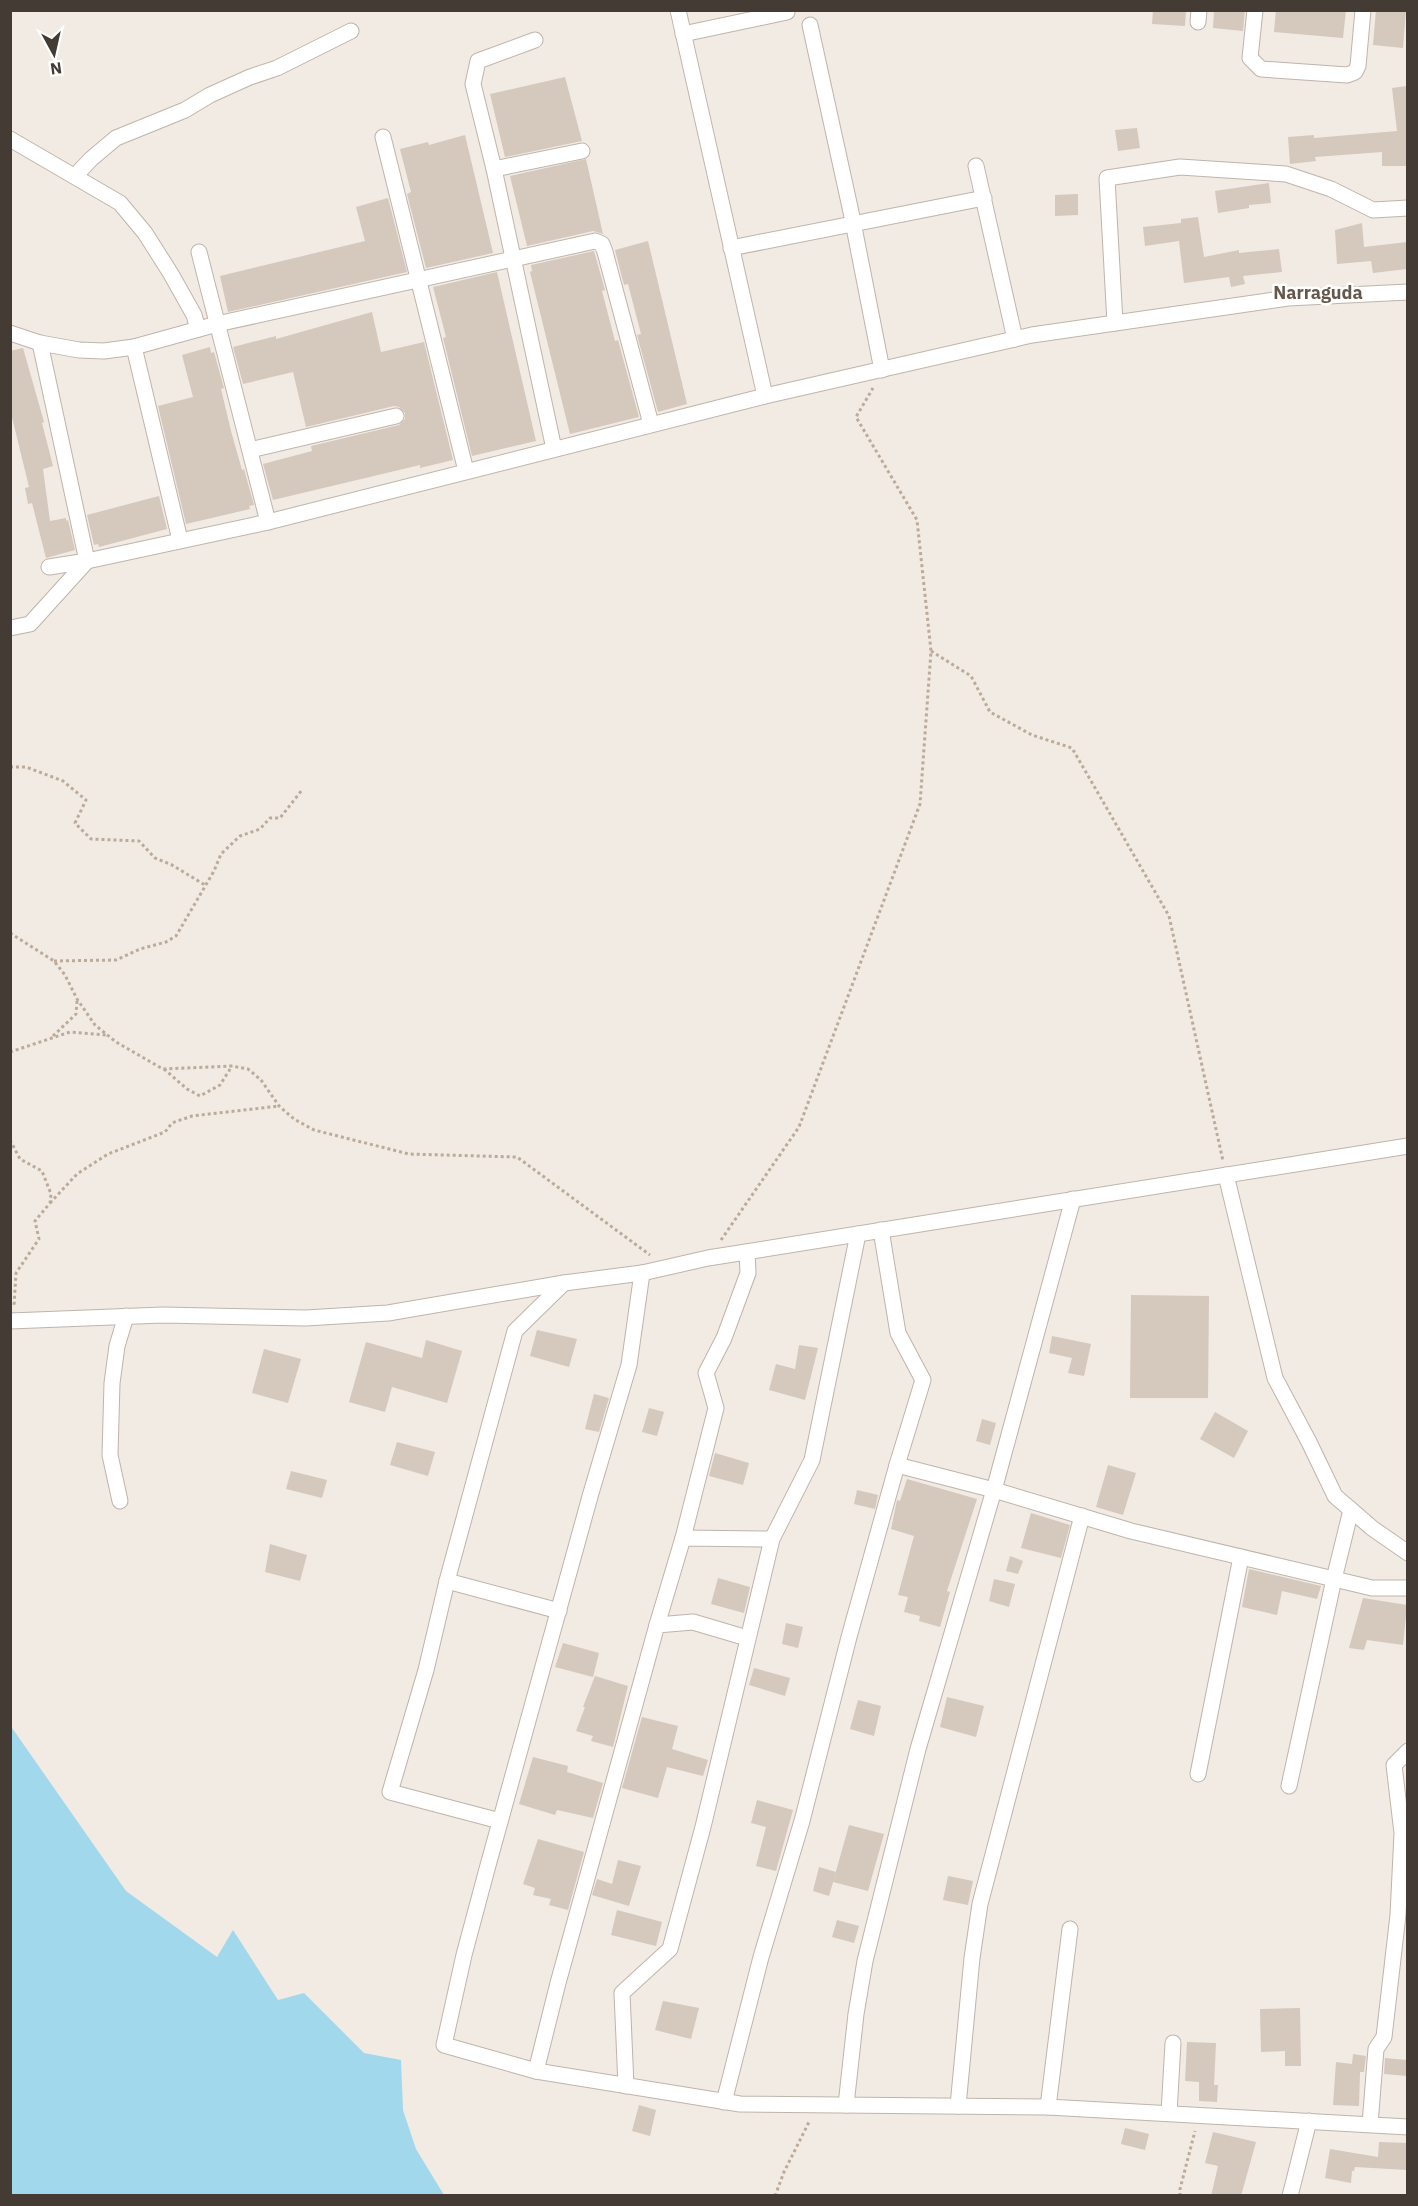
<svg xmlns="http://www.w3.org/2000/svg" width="1418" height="2206" font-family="'IBM Plex Sans',sans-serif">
<rect width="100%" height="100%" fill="#f1ebe4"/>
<polygon fill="#a2d8ec" points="10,1725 126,1891 217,1957 233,1930 278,2000 304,1993 364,2053 401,2060 403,2110 416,2149 444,2195 11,2195"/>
<g fill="#d5c8bd">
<polygon points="1153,10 1186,10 1185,26 1152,24"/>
<polygon points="1214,10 1245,10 1243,31 1213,28"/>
<polygon points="1276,10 1346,10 1343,38 1274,32"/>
<polygon points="1376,10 1406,10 1403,48 1373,45"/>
<polygon points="565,77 582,141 505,157 490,94"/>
<polygon points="1407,86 1407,166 1382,166 1382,152 1315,157 1316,161 1290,164 1288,137 1314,135 1314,138 1397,131 1392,88"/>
<polygon points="1137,128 1140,148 1118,151 1115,130"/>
<polygon points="465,135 493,253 426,268 407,194 411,192 400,149 428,142 429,145"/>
<polygon points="586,159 603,234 593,231 527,246 510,176"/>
<polygon points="1269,183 1271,203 1249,205 1249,208 1218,213 1215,191"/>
<polygon points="1078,194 1078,215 1055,216 1055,195"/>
<polygon points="388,198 407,272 228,312 220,276 365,241 356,207"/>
<polygon points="1198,217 1204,257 1239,250 1239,253 1279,249 1282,272 1243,276 1245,284 1231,287 1229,277 1184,283 1179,241 1145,246 1143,227 1181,223 1181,219"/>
<polygon points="1362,223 1364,247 1407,242 1407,269 1373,273 1371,261 1337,264 1335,230"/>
<polygon points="648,241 687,404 658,412 637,335 641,334 628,284 624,285 615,250"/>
<polygon points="594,251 605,290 602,291 615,341 618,340 639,417 570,434 530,272 532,271 531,265"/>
<polygon points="497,272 536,441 472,456 443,338 446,337 433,287"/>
<polygon points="372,312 381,352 424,342 453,460 420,468 420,465 273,500 263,464 312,451 311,446 399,425 405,419 405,413 399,407 394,406 306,427 293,372 243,384 233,347 276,336 276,339"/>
<polygon points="210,347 211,353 214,352 224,388 221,389 231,431 242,470 244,469 254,505 249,506 250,509 186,524 158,406 193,397 182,355"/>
<polygon points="23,348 44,422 42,423 53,466 43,469 50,521 66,518 66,521 68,520 75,550 46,558 32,503 28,504 25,488 29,487 10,409 10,351"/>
<polygon points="159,496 167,529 99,547 98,544 94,545 87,515"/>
<polygon points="1131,1295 1209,1296 1208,1398 1130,1398"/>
<polygon points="537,1330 577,1339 569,1367 530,1356"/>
<polygon points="1052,1336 1091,1344 1084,1376 1068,1373 1072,1358 1049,1353"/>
<polygon points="426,1340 462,1351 447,1403 392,1387 385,1412 349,1402 366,1342 422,1358"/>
<polygon points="799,1345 818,1348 805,1400 769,1390 776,1364 795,1369"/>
<polygon points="264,1349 301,1359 288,1403 252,1393"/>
<polygon points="594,1394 609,1398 599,1432 585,1429"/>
<polygon points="649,1408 664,1412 657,1436 642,1432"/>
<polygon points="1215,1412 1248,1431 1234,1458 1200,1439"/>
<polygon points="982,1419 996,1423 990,1445 976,1441"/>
<polygon points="397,1442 435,1452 428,1476 390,1465"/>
<polygon points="715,1453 749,1463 743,1485 709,1476"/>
<polygon points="1108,1465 1136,1473 1123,1515 1096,1507"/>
<polygon points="291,1471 327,1480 322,1498 286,1489"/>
<polygon points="907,1479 977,1499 947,1591 950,1592 940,1627 919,1621 920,1616 904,1612 908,1597 898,1595 914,1536 891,1529 897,1500 900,1501"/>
<polygon points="857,1490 878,1495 875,1509 854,1504"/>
<polygon points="1031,1513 1070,1525 1061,1558 1021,1548"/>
<polygon points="270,1544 307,1555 300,1581 265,1572"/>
<polygon points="1010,1556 1023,1561 1018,1574 1006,1571"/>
<polygon points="1249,1569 1321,1586 1317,1599 1282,1591 1277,1615 1242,1607"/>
<polygon points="718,1578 750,1587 744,1613 711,1604"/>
<polygon points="994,1579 1015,1584 1009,1607 989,1601"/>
<polygon points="1363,1598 1407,1605 1403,1645 1367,1640 1364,1650 1349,1648"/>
<polygon points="786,1623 803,1627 798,1648 782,1644"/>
<polygon points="563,1643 599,1653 593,1677 555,1667"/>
<polygon points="754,1668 790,1678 785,1696 749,1685"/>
<polygon points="595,1676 628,1686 613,1747 591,1741 593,1736 576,1731 585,1707 583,1707"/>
<polygon points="947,1697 984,1706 976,1737 940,1727"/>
<polygon points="858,1700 881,1706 874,1736 850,1729"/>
<polygon points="642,1717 678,1726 672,1749 708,1760 703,1776 667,1767 658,1798 622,1788"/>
<polygon points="533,1757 568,1766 567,1772 603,1783 593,1818 557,1810 555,1815 519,1804"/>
<polygon points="757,1800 793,1810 776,1871 756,1866 766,1827 751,1823"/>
<polygon points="849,1825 884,1834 868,1891 833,1882"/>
<polygon points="538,1839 584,1852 568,1910 549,1905 551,1899 533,1895 535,1888 523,1884"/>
<polygon points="618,1860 641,1866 629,1906 592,1895 597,1879 612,1884"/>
<polygon points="819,1867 836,1872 829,1896 813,1891"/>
<polygon points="948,1876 973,1881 968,1905 943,1900"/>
<polygon points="617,1910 662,1922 656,1946 611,1935"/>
<polygon points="837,1920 859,1926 854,1943 832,1937"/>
<polygon points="663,2001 699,2008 691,2039 655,2030"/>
<polygon points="1300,2008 1301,2066 1285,2066 1285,2051 1261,2052 1260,2009"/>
<polygon points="1187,2042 1216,2043 1214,2085 1218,2085 1217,2102 1199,2101 1199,2082 1185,2081"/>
<polygon points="1353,2054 1366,2056 1364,2072 1360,2072 1359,2106 1333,2105 1336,2062 1352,2064"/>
<polygon points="1385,2058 1407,2060 1407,2076 1384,2074"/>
<polygon points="639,2105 656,2110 650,2136 632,2131"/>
<polygon points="1125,2128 1149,2134 1145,2150 1121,2144"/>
<polygon points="1213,2132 1256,2142 1241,2196 1211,2196 1218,2166 1205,2163"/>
<polygon points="1379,2142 1407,2143 1407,2170 1355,2167 1354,2171 1352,2171 1351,2183 1325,2178 1330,2149 1378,2157"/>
</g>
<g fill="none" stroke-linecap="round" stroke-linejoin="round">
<g stroke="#bfb4aa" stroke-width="17">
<g id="street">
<polyline points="678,10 765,396"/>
<polyline points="1255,10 1250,58 1261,69 1347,75 1355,72 1358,66 1363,10"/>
<polyline points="1198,22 1199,10"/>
<polyline points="810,25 851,212 882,370"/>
<polyline points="683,34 787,12"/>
<polyline points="535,40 478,61 473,84 494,169 554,449"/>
<polyline points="383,137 466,471"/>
<polyline points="10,139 120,203 145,233 171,274 194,315 198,329"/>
<polyline points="976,166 1015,339"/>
<polyline points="494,169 582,151"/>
<polyline points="75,176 91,159 116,138 185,110 210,95 250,77 277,68 351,31"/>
<polyline points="731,248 984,198"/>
<polyline points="199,252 268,522"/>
<polyline points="1115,323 1107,178 1180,167 1286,174 1331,189 1373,210 1408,208"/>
<polyline points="10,333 40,343 79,350 104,351 134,347 217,324 595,241 602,244 605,252 651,424"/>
<polyline points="134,347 180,540"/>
<polyline points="250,450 396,416"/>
<polyline points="49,567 87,561 268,522 765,396 1032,335 1288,298 1408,292"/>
<polyline points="10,628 30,624 87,561 40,343"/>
<polyline points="1226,1175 1275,1378 1309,1442 1335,1496 1372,1528 1408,1553"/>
<polyline points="642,1273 629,1365 591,1493 487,1869 464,1955 444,2045 536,2071 740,2104 1048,2107 1408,2127"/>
<polyline points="10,1321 163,1315 306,1318 388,1313 564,1283 642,1273 708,1258 1408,1146"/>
<polyline points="897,1465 994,1490 1131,1531 1372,1588 1408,1588"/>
<polyline points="120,1501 110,1455 112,1383 117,1346 126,1316"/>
<polyline points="683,1538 716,1408 706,1373 724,1338 748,1273 747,1252"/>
<polyline points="447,1581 559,1611"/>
<polyline points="657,1625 683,1538 772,1539"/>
<polyline points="1198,1774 1241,1557"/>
<polyline points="1289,1786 1334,1579 1351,1510"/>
<polyline points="500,1821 390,1792 426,1670 447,1581 515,1331 564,1283"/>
<polyline points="536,2071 558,1983 657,1625 693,1622 747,1638"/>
<polyline points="626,2086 622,1993 670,1949 703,1827 772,1539 812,1460 858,1234"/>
<polyline points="724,2102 761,1957 802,1821 849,1637 897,1465 923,1380 898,1333 881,1230"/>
<polyline points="846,2105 856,2014 865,1961 918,1749 994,1490 1073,1199"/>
<polyline points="958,2106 972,1958 980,1904 1082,1516"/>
<polyline points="1048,2107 1070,1929"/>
<polyline points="1169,2113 1173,2043"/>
<polyline points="1370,2124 1376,2049 1384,2037 1398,1915 1402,1833 1394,1765 1408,1751"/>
<polyline points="1290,2196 1309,2121"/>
</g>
</g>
<g stroke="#bdab99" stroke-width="3" stroke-dasharray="3 3" stroke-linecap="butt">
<polyline points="931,651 971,676 990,712 1032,735 1072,748 1169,916 1223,1161"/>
<polyline points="10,767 26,767 63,781 86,800 75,823 91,839 139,841 155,858 172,865 205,885"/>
<polyline points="10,933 54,961 65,975 77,999 95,1025 116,1042 163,1069 232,1066 248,1069 261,1080 279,1106 294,1119 314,1130 409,1154 517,1157 650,1255"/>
<polyline points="54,961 116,960 140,949 166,942 176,936 214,871 221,854 240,836 260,829 270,818 280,818 302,790"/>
<polyline points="53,1036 76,1014 77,1001"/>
<polyline points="10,1052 70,1032 106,1035"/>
<polyline points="164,1069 187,1089 200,1096 220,1085 232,1066"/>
<polyline points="10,1140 20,1159 42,1171 51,1194 50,1203 35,1221 39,1239 16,1273 14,1306"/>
<polyline points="50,1203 77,1174 108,1154 165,1132 172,1123 192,1116 279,1106"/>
<polyline points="721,1240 799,1127 920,804 931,651 917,520 856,417 873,388"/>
<polyline points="775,2196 784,2172 810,2120"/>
<polyline points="1180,2196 1180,2189 1195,2131"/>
</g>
<use href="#street" stroke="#fff" stroke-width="15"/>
</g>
<g text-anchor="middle" stroke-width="5" stroke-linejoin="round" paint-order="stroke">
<g font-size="18" font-weight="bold" fill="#65574c" stroke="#fff">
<text x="1318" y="299">Narraguda</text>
</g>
</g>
<rect width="1418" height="2206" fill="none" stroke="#433b34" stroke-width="24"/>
<g transform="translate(54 54) rotate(172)" stroke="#ffffff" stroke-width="4.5" paint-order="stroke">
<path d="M0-4.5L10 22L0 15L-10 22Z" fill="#433b34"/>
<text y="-9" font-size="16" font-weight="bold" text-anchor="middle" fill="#433b34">N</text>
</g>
</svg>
